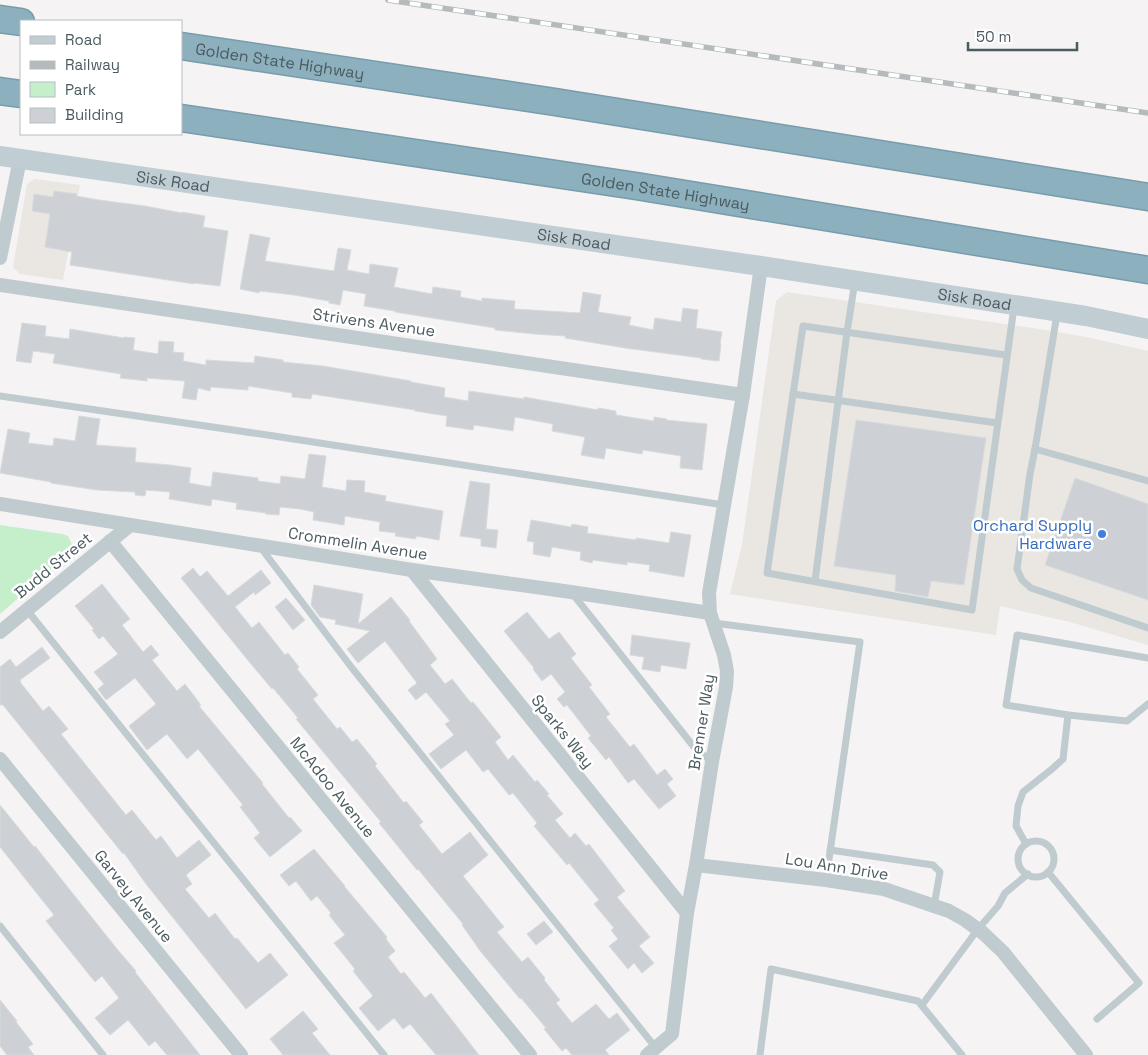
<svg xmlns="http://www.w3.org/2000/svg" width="1148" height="1055" font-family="'Space Grotesk',sans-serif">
<rect width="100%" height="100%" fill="#f5f3f3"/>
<g fill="#eae6e1">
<polygon points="35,179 80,185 63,280 20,274 13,267 27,184"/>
<polygon points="787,292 1039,329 1086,337 1148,351 1148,645 1070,622 1000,606 996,635 730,594 742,545 776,301"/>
</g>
<polygon fill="#c5efcb" points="0,525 62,534 68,536 73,547 72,551 0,614"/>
<g fill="#cdd1d5" stroke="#d7dbde">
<polygon points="54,191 77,194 76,196 99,200 145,206 182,213 182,212 205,216 203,227 228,231 220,286 194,283 194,284 70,265 72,252 45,247 50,214 32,211 34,194 53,197"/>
<polygon points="250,234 270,238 265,261 334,271 338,248 351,250 347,270 369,274 370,264 398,268 394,287 432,294 433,287 461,291 460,297 482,301 482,298 515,301 514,309 580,313 583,292 601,295 598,312 631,317 629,325 653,330 655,318 681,322 683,308 698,310 696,328 722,332 720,344 721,344 719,361 701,359 701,358 625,348 565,338 566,336 534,334 495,330 495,328 395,312 395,311 364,306 366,294 343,290 340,305 329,303 329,301 294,295 260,291 259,293 240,289"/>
<polygon points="22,323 46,326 45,336 69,339 70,329 124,338 124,337 135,338 133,350 158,354 159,341 174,342 173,352 184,353 183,361 206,365 206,360 254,363 255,356 283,360 283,362 323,366 411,381 411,382 445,388 444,397 468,401 469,391 524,399 524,397 598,410 598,408 616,411 616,415 654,421 654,417 667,419 666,420 707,424 702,470 680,468 681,456 643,450 642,454 606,448 604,459 581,455 585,437 552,431 553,424 515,417 513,431 474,425 473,430 446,426 447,416 415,411 415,410 312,394 311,399 292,397 292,393 248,386 248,390 211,387 210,391 198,388 196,400 182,398 185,381 147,378 147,381 120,378 121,374 53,363 55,354 33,351 31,363 16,361"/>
<polygon points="79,416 100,419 96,445 136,448 135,462 170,465 191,468 189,483 211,487 213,472 258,478 258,481 280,484 281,476 305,479 309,454 326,456 322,487 346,491 347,480 365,481 364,492 386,496 385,501 443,511 439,540 416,536 416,539 395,536 396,533 379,531 380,522 345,516 344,525 313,520 314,512 300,509 280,507 279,515 266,514 266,513 236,509 237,503 212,499 211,506 169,499 170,492 146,490 145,496 135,495 135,492 97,490 64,485 51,483 51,482 0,473 8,429 30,433 28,443 53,446 54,438 75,441"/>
<polygon points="856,420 986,438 964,585 931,581 928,597 895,591 896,575 834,566"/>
<polygon points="1075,478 1148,504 1148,600 1045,565"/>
<polygon points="470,481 490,484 486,529 498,530 496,548 481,546 481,539 460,536"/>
<polygon points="531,520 571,527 572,524 588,527 587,533 636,540 636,538 669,543 671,532 691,535 684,577 649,571 650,565 627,562 627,565 593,560 592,563 580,560 581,552 552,547 550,557 533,554 534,542 527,541"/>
<polygon points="193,568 200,577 207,571 228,596 261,570 271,583 255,595 254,592 235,607 252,628 259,622 285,655 288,653 299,667 297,669 318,695 313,699 337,729 340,727 352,742 357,739 377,764 375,766 404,803 406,801 423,822 419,825 442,854 470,832 488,855 463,876 504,927 497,932 522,962 528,957 545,978 544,980 560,1000 556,1003 572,1023 596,1004 609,1019 617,1013 630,1030 605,1050 609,1055 572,1055 566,1048 562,1051 544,1029 546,1028 521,998 520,999 481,952 462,925 463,924 418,869 417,870 379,823 381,822 296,719 298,718 273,688 272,689 251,664 181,578"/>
<polygon points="102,584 130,619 122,625 143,652 151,645 159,655 152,660 177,691 185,684 201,705 199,706 263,783 262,784 289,818 290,817 302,831 270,857 254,838 260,833 240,807 243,805 198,749 187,759 167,734 147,750 129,726 156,704 135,678 106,700 98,689 104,684 94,672 118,654 103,636 99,639 92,630 94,629 75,606"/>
<polygon points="314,585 363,594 358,624 391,597 410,620 409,621 437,659 430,665 445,684 452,679 471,703 473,702 501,737 495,742 508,760 513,755 535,782 537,780 549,794 547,795 563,814 555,820 570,838 575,833 586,846 589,844 625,891 617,897 650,937 639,946 654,963 642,973 634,963 628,969 609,946 618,939 611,930 614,928 594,904 599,900 569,863 567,865 534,826 537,823 513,793 509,795 488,769 483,772 466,750 441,769 429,754 454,735 445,724 450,721 426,692 416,700 408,690 417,683 385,641 358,663 347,649 370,631 335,624 336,620 320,617 311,605"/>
<polygon points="286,598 305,620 293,630 275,607"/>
<polygon points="527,612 549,639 559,632 576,654 571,658 592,685 589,687 610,714 606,717 630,747 634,744 657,775 665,769 673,779 667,784 676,796 659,809 634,779 628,783 609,757 606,760 588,738 591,736 567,705 564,707 557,699 565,692 551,674 542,681 533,669 534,668 504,631"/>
<polygon points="632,635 690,643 686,669 661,665 660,672 642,669 644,657 630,655"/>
<polygon points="42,647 50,658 20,680 21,682 20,682 43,711 49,706 68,729 61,734 126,815 132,810 156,840 161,836 177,858 199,840 211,855 186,875 192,884 185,889 209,918 215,913 235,939 237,938 258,963 270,953 288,975 246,1009 146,884 124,853 123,854 3,705 0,705 0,667 10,659 16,667"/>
<polygon points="0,805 34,847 35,846 117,949 136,971 135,972 200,1055 167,1055 155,1041 149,1046 128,1020 110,1035 95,1018 119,998 102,976 95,982 46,921 54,915 0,847"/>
<polygon points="314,849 345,886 344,886 387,937 386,939 395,951 388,957 401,974 404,972 425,998 431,993 479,1055 436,1055 410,1024 403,1029 394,1018 378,1031 359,1008 373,996 353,971 355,969 334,943 345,935 329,915 331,913 317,896 311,901 296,881 289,886 280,875"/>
<polygon points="544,921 553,932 536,945 527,934"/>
<polygon points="0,1000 17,1021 16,1022 33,1044 28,1047 34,1055 7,1055 0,1046"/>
<polygon points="303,1011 318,1029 312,1033 330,1055 283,1055 270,1039"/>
</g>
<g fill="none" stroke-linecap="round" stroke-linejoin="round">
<g stroke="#789cab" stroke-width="29">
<g id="motorway">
<polyline points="0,19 21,22"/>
<path id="s2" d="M181,46L555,102L1148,197"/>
<polyline points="0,91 21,94"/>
<path id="s3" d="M181,118L636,186L1148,270"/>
</g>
</g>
<g stroke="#bfcbce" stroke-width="7">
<polyline points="1057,314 1035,449 1148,481"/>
<polyline points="1006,355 803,326 767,573 972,610 1014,307"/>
<polyline points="793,394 997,423"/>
<polyline points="0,396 274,436 724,505"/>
<polyline points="1035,449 1030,474 1017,569 1022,580 1031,588 1148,628"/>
<polyline points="261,548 352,668 656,1048"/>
<polyline points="815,581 847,332 855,281"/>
<polyline points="572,593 694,747 712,762"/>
<polyline points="27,610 384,1055"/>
<polyline points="714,623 860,642 826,880"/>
<polyline points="1148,658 1017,635 1006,705 1068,715 1127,721 1148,704"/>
<circle cx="1036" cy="859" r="18"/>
<polyline points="1026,844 1016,826 1018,806 1023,792 1052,769 1063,759 1068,715"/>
<polyline points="830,850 933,865 940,872 934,906"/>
<polyline points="1048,872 1139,983 1097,1019"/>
<polyline points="0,926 103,1055"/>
<polyline points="922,1005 978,929 998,906 1005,893 1028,874"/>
<polyline points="760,1055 771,969 918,1001 962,1055"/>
</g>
<g stroke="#bfcbce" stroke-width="14">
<polyline points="0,258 20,159"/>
<polyline points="0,285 743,395"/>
<polyline points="0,504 412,570 571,592 710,613"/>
<polyline points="110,541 530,1055"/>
<polyline points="412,570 687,913"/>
<polyline points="0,632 129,526"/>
<polyline points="0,759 241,1055"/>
<polyline points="696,865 826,880 884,889 949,911 965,920 983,933 1003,952 1086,1055"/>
<polyline points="647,1055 672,1034 687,913 696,865 712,762 726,687 727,671 724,655 710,613 709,593 743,395 761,266"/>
</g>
<path stroke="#c0cdd3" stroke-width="20" id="s1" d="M0,156L761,266L1086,316L1148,329"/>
<use href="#motorway" stroke="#8db0bf" stroke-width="26"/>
<g stroke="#b5babd" stroke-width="5.5">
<polyline id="rail" points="388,0 1148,113"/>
</g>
<use href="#rail" stroke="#fff" stroke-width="4" stroke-dasharray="11" stroke-linecap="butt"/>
</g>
<circle fill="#3f7fe0" stroke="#fff" stroke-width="2" cx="1102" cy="534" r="5"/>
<g text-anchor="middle" stroke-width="5" stroke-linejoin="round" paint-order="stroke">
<g font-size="16" fill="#4b5b60" stroke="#fff">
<text dy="6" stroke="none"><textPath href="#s2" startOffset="100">Golden State Highway</textPath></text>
<text dy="6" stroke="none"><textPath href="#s1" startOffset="175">Sisk Road</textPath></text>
<text dy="6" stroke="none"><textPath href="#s3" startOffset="490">Golden State Highway</textPath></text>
<text dy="6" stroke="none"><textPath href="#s1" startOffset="580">Sisk Road</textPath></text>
<text dy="6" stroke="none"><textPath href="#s1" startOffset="985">Sisk Road</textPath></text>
<text transform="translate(374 322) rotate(8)" y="6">Strivens Avenue</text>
<text transform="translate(358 543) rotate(9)" y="6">Crommelin Avenue</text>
<text transform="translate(53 565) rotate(-39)" y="6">Budd Street</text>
<text transform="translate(701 722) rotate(-81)" y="6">Brenner Way</text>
<text transform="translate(563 731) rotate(51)" y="6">Sparks Way</text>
<text transform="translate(333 787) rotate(51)" y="6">McAdoo Avenue</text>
<text transform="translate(837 866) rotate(9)" y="6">Lou Ann Drive</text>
<text transform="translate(134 896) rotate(51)" y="6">Garvey Avenue</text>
</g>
<g font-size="16" fill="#366cbe" stroke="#fff" text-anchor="end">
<text x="1092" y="531">Orchard Supply<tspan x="1092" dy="18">Hardware</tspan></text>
</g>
</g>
<rect x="20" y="20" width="162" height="115" fill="#ffffff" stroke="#b7bdbf"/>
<rect x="30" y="36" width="25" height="8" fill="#c0cdd3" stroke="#b7bdbf"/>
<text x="65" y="45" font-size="15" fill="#4b5b60">Road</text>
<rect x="30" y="61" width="25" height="8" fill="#b5babd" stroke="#b7bdbf"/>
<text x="65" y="70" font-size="15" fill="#4b5b60">Railway</text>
<rect x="30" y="82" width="25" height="15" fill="#c5efcb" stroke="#b7bdbf"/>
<text x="65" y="95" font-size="15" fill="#4b5b60">Park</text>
<rect x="30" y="108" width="25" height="15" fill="#cdd1d5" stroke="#b7bdbf"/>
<text x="65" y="120" font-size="15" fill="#4b5b60">Building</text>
<path d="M968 42v8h109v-8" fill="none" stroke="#4b5b60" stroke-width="2.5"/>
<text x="976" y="42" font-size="15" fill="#4b5b60" stroke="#ffffff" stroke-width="4" paint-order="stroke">50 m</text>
</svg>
